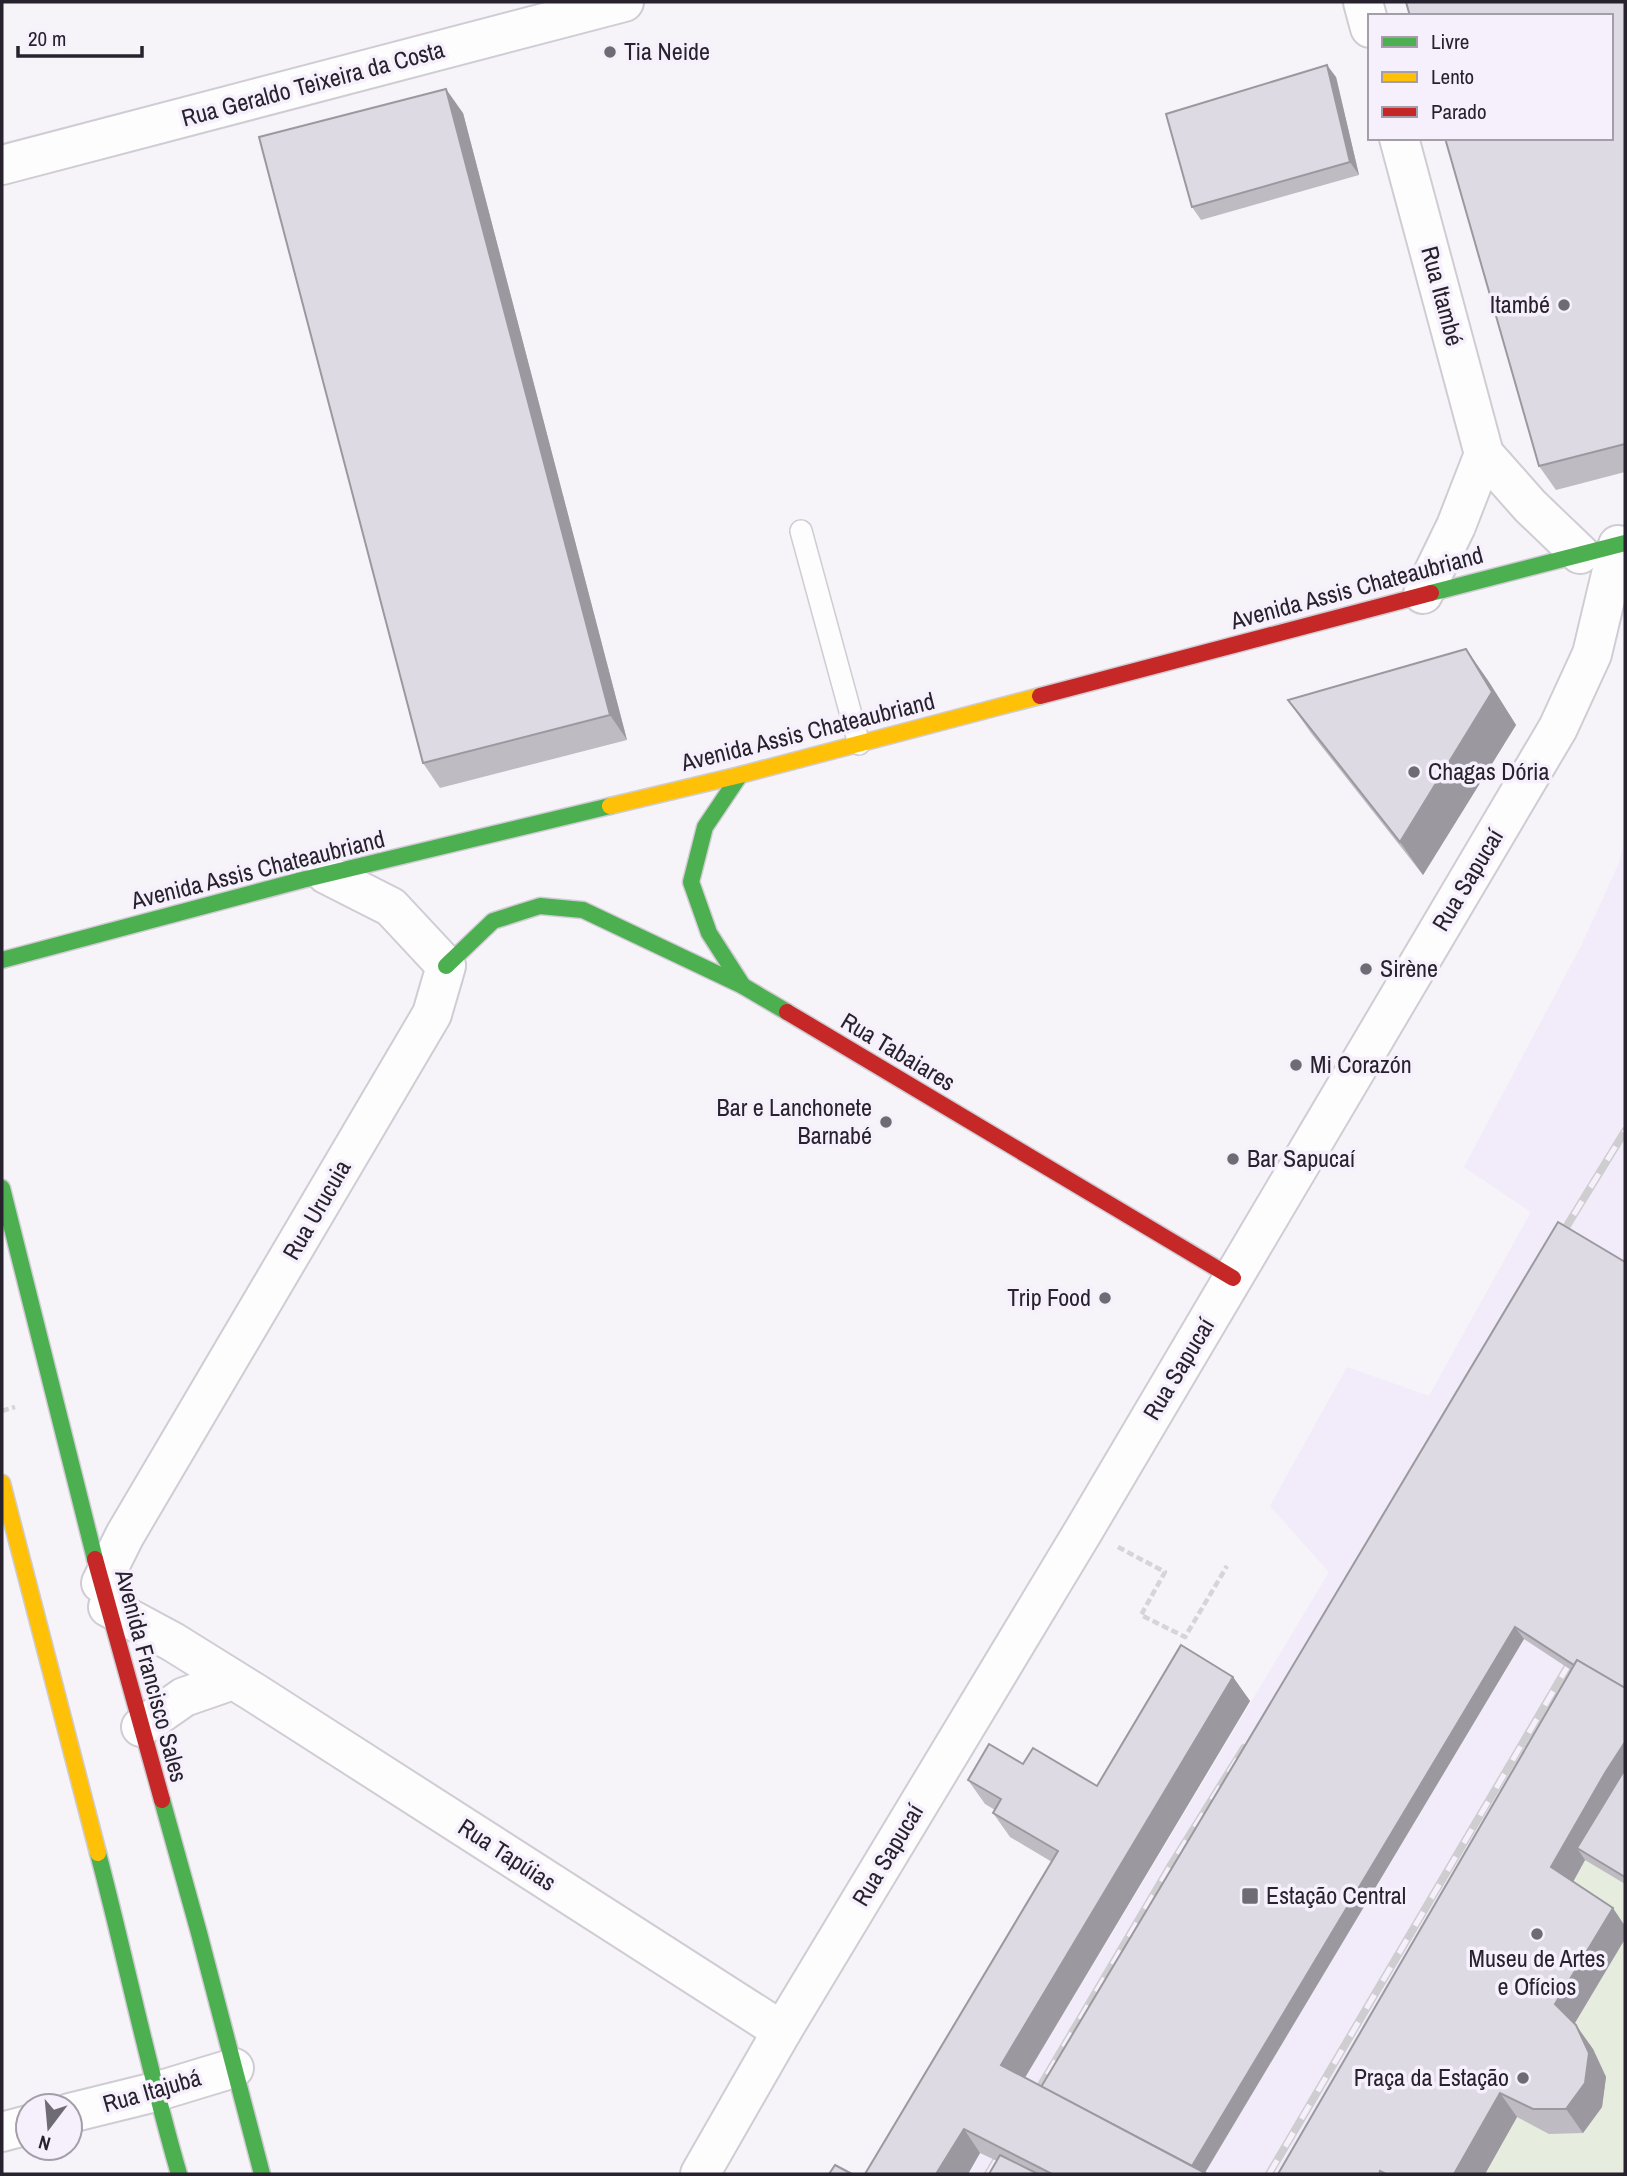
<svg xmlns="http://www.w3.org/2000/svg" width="1627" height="2176" font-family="'Archivo Narrow',sans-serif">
<rect width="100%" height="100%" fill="#f6f3f9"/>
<polygon fill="#f2ebfa" points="1625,840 1625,1632 1309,2174 968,2174 1329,1572 1270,1506 1347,1367 1429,1396 1531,1212 1464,1167 1581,946 1619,863"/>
<polygon fill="#e6ecde" points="1557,1840 1625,1884 1625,2174 1366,2174"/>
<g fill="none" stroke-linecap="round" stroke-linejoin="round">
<g stroke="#d0ccd4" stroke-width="24">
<polyline id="lane" points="801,531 859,744"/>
</g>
<g stroke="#d0ccd4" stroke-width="42">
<g id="street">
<polyline points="1363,2 1370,28"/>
<polyline points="1399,138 1484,454 1530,506 1580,554"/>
<polyline points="2,165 624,2"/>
<polyline points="1423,594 1456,526 1484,454"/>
<polyline points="101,1583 125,1535 432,1014 446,966 391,907 326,874"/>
<polyline points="108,1607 173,1642 255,1693 782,2031"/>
<polyline points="141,1727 184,1697 233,1680"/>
<polyline points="70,2113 155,2092 234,2068"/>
<polyline points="2,2132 28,2125"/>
<polyline points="700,2174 782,2031 1084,1530 1558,728 1592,654 1618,545"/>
</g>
</g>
<g stroke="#d0ccd4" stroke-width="19">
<g id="fast">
<polyline points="1431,593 1625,543"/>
<polyline points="740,775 705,827 691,882 709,933 743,986"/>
<polyline points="2,960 302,880 610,806"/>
<polyline points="446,966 493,921 540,906 583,910 743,986 787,1012"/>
<polyline points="2,1188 95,1559"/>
<polyline points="162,1800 199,1933 262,2174"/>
<path d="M98,1853C126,1960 148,2068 179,2174"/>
</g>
</g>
<g stroke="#d0ccd4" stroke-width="19">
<g id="slow">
<polyline points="610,806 740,775 1040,696"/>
<polyline points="2,1483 98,1853"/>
</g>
</g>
<g stroke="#d0ccd4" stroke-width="19">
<g id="jam">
<polyline points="1040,696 1431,593"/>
<polyline points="787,1012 1233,1278"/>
<polyline points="95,1559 162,1800"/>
</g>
</g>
<g stroke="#d6d4d6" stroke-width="4.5" stroke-dasharray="7 3.5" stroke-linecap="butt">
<polyline points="2,1411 15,1407"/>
<polyline points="1118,1547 1165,1572 1141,1615 1185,1637 1227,1566"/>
</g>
<use href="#lane" stroke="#fefdfe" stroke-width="21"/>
<use href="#street" stroke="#fefdfe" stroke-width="38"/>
<use href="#fast" stroke="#4caf50" stroke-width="16"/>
<use href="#slow" stroke="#ffc107" stroke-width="16"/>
<use href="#jam" stroke="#c62828" stroke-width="16"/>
<g stroke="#cecdcf" stroke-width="8">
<g id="rail">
<polyline points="1557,1242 1625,1131"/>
<polyline points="1031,2102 1171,1865 1244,1748"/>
<polyline points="988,2174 1006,2144"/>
<polyline points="1269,2174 1578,1649"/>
</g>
</g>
<use href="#rail" stroke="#f6f0fc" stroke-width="5" stroke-dasharray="16" stroke-linecap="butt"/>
</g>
<g fill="#bebbc3">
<polygon points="1625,2 1625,472 1556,490 1539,466"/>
<polygon points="1336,77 1359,175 1201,220 1192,207"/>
<polygon points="463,113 627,740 440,788 423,763"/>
<polygon points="1466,649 1489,682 1516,725 1423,875 1311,733 1288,700"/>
<polygon points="1625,1262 1625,1884 1585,1860 1573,1882 1574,2024 1593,2049 1606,2077 1602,2107 1583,2133 1549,2134 1517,2117 1485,2174 1278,2174 1571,1670 1524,1639 1205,2173 1207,2174 989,2174 997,2161 980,2153 968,2174 865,2174 1052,1862 1010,1837 993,1813 995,1810 985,1804 968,1780 1023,1764 1097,1786 1233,1677 1250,1701 1025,2078 1041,2087"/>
</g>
<g fill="#9b999f">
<polygon points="1327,65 1336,77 1359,175 1350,162"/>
<polygon points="446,89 463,113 627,740 610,715"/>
<polygon points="1466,649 1489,682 1516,725 1423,875 1400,842"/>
<polygon points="1515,1627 1524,1639 1204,2174 1189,2172"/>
<polygon points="1233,1677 1250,1701 1018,2089 1001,2065"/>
<polygon points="1625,1742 1625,1792 1577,1848 1585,1860 1568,1891 1551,1867 1605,1773"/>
<polygon points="1613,1908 1625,1926 1625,1939 1572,2028 1555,2004"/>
<polygon points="1576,2025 1593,2049 1606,2077 1602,2107 1583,2133 1566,2109"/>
<polygon points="1500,2093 1517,2117 1485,2174 1454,2174"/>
<polygon points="964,2129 980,2153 968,2174 936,2174"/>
</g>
<g fill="#dddae3" stroke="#9b999f" stroke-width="2">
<polygon points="1406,2 1625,2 1625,444 1539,466 1445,138 1611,138 1611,16 1410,16"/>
<polygon points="1327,65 1350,162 1192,207 1166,114"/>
<polygon points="446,89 610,715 423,763 259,137"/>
<polygon points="1466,649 1492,692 1400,842 1288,700"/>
<polygon points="1558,1222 1625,1262 1625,1688 1577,1660 1574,1665 1515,1627 1192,2166 1041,2087"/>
<polygon points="1181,1645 1233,1677 1001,2065 1207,2174 1052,2174 964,2129 936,2174 865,2174 1058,1851 993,1813 1001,1799 968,1780 989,1744 1023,1764 1033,1748 1097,1786"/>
<polygon points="1577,1660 1625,1688 1625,1742 1605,1773 1551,1867 1613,1908 1555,2004 1576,2025 1589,2053 1585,2083 1566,2109 1533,2109 1500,2093 1454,2174 1386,2174 1380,2171 1379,2174 1278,2174"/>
<polygon points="1625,1769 1625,1877 1577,1848"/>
<polygon points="1000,2155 1038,2174 989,2174"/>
<polygon points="835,2165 852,2174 829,2174"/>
</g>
<g fill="#6f6b74" stroke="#f6f0fc" stroke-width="2.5">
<circle cx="610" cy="52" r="7"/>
<circle cx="1564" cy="305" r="7"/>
<circle cx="1414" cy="772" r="7"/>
<circle cx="1366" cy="969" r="7"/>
<circle cx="1296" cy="1065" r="7"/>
<circle cx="886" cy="1122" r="7"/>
<circle cx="1233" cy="1159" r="7"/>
<circle cx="1105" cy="1298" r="7"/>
<rect x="1241" y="1887" width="18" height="18" rx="3.5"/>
<circle cx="1537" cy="1934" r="7"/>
<circle cx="1523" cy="2078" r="7"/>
</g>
<g text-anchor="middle" stroke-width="7" stroke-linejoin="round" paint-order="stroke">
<g font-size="24" fill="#27222d" stroke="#f6f0fc" text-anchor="start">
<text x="624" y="60">Tia Neide</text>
<text x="1550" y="313" text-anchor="end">Itambé</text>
<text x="1428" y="780">Chagas Dória</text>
<text x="1380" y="977">Sirène</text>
<text x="1310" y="1073">Mi Corazón</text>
<text x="872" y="1116" text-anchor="end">Bar e Lanchonete<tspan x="872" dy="28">Barnabé</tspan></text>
<text x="1247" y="1167">Bar Sapucaí</text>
<text x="1091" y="1306" text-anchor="end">Trip Food</text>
<text x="1266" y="1904">Estação Central</text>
<text x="1537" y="1967" text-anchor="middle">Museu de Artes<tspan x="1537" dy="28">e Ofícios</tspan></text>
<text x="1509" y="2086" text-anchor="end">Praça da Estação</text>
</g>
<g font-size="24" fill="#27222d" stroke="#f6f0fc">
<text transform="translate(313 84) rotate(-15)" y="8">Rua Geraldo Teixeira da Costa</text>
<text transform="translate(1442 296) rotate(75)" y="8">Rua Itambé</text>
<text transform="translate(1357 588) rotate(-15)" y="8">Avenida Assis Chateaubriand</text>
<text transform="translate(808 732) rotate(-14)" y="8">Avenida Assis Chateaubriand</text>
<text transform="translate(258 870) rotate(-14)" y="8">Avenida Assis Chateaubriand</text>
<text transform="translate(1468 880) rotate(-59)" y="8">Rua Sapucaí</text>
<text transform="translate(898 1052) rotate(31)" y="8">Rua Tabaiares</text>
<text transform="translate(317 1210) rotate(-60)" y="8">Rua Urucuia</text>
<text transform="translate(1179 1369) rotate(-59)" y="8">Rua Sapucaí</text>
<text transform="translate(151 1676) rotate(75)" y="8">Avenida Francisco Sales</text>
<text transform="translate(507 1855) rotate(33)" y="8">Rua Tapúias</text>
<text transform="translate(888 1855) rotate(-59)" y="8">Rua Sapucaí</text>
<text transform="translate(152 2091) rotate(-16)" y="8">Rua Itajubá</text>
</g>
</g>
<rect width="1627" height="2176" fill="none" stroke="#27222d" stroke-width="7"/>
<rect x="1368" y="14" width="245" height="126" fill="#f6f0fc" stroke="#a39ea9" stroke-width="2"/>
<rect x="1382" y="37" width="35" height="10" fill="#4caf50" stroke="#a39ea9" stroke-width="2"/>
<text x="1431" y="49" font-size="21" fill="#27222d">Livre</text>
<rect x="1382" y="72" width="35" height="10" fill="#ffc107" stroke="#a39ea9" stroke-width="2"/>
<text x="1431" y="84" font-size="21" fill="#27222d">Lento</text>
<rect x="1382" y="107" width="35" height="10" fill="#c62828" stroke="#a39ea9" stroke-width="2"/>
<text x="1431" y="119" font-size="21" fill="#27222d">Parado</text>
<g transform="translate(49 2127) rotate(196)"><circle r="33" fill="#f6f0fc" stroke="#a39ea9" stroke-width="2"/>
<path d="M0-5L12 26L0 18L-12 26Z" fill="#6f6b74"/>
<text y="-10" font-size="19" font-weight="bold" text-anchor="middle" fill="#27222d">N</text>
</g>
<path d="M18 46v10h124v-10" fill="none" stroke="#27222d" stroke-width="3.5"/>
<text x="28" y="46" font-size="21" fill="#27222d" stroke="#f6f0fc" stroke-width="5" paint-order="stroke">20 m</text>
</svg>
